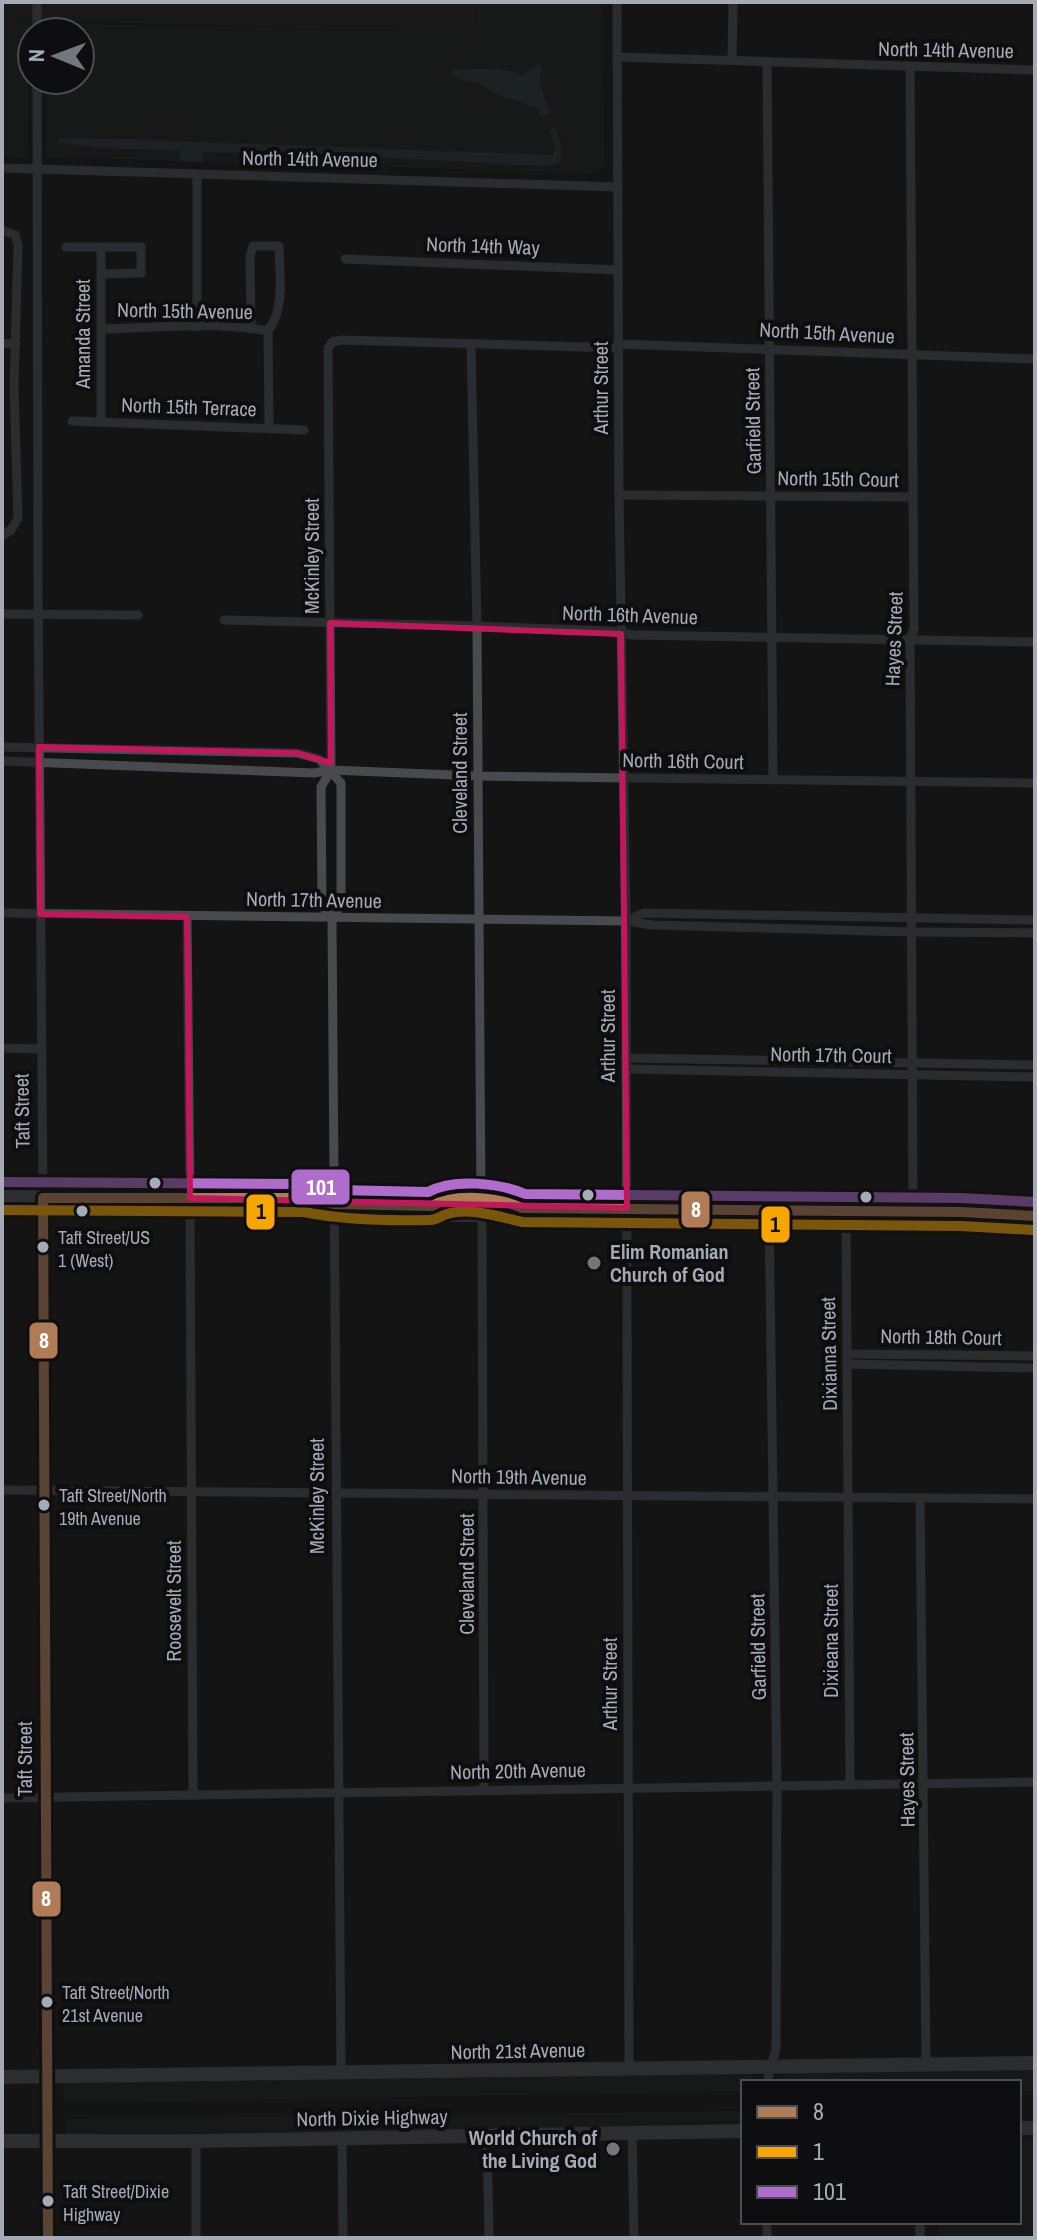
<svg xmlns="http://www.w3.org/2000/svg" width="1037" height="2240" font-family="'Archivo Narrow',sans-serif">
<rect width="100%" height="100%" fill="#141414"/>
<polygon fill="#1e1e20" points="2,2 475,2 476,33 13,20 5,31 2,31"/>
<g fill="#1a211b">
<polygon points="475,2 602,2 604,165 592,173 46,157 46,80 80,80 80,32 46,32 46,23 476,33"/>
<polygon points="13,20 30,21 27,157 2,156 2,31 5,31"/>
<polygon points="1035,2070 1035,2091 1019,2091 1019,2082 777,2082 791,2073"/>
<polygon points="749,2074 758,2082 743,2082 743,2091 64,2103 63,2083"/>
<polygon points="743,2111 743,2121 686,2122 643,2127 66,2134 67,2119"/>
<polygon points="1019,2140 1035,2140 1035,2238 939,2238 939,2222 1019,2222"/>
</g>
<g fill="#273136">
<path d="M537,65H541L540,84L550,114L540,116L537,108L496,94L478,83L460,80L450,73L454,69C473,70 508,66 522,76Z"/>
<polygon points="556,127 562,148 561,162 545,166 357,156 340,159 318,154 203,152 202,162 180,161 180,151 92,147 58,142 58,139 67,138 118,139 553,155 555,146 549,130"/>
</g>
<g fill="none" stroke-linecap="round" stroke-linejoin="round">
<g stroke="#484a4d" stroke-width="9">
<polyline points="617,2 619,495 626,921 629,2069"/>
<polyline points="37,32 37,2"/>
<polyline points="617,57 1035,70"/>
<polyline points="732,60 733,2"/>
<polyline points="767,62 773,780"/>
<polyline points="910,68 914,629 910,639 913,1211"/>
<polyline points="37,80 38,591 43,1198"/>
<polyline points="2,168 618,187"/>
<polyline points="197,175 197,327"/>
<polyline points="2,230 15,235 18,245 14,387 18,518 11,530 2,536"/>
<polyline points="66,247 141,247 141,273 101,274"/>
<polyline points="345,259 618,270"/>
<path d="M251,328L250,256L253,246H279C279,275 286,306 268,331"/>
<path d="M102,329C156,328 215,321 268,331"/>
<polyline points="268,331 269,428"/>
<polyline points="2,343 16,344"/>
<polyline points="618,344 1035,359"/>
<polyline points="471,345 477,626 481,1201"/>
<polyline points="72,421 304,430"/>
<polyline points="101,422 101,247"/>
<polyline points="619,495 913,497"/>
<polyline points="2,614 138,615"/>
<polyline points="224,620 477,626 609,631 633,635 1035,642"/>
<polyline points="2,747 297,753 319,759 341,783 341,905 332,919 341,2073"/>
<polyline points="2,761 314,773 331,770 478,776 1035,783"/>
<polyline points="2,913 626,921 652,925 912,932 1035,933"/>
<polyline points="187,917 190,1198"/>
<polyline points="332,919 322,906 321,787 331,770 328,349 332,342 342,340 618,348"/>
<polyline points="628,920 644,913 1035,920"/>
<polyline points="2,1048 41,1049"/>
<polyline points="626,1058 1035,1065"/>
<polyline points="626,1069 1035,1077"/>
<polyline points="846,1211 850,1784"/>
<polyline points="190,1214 193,1795"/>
<polyline points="482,1215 484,1789"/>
<polyline points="847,1354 1035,1356"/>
<polyline points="847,1364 1035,1368"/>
<polyline points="2,1490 1035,1499"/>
<polyline points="920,1498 926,2062"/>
<polyline points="2,1798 1035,1782"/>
<polyline points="767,2082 776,2049 777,1785 769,1209"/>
<polyline points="632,2131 634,2238"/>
<polyline points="487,2136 489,2238"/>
<polyline points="342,2138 343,2238"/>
<polyline points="196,2141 196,2238"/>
<polyline points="767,2222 767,2238"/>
<polyline points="920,2222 920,2238"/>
</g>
<polyline stroke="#46484b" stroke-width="12" points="43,1205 48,2238"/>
<g stroke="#4a4c4f" stroke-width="14">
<path d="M2,1196L305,1198L335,1204L432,1206C432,1206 442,1200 443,1200C457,1197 511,1200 522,1208L961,1212L1035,1216"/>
<polyline points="432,1206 443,1215 514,1215 522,1208"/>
<polyline points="2,1211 316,1213 335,1204"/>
<polyline points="2,2077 1035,2063"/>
<polyline points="1019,2128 1035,2128"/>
<polyline points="2,2141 196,2141 743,2131"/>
</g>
<g stroke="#0e0e10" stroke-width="16">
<path id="bus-1" d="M48,2238L43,1198H305L335,1204L432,1206C455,1193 498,1197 522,1208L961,1212L1035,1216"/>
</g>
<g stroke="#0e0e10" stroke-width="16">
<path id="bus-2" d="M2,1210L304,1212C344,1220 388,1221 430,1220C437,1220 440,1216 447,1214C470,1207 500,1217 522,1222L961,1226L1034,1230"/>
</g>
<g stroke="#0e0e10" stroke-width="16">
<path id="bus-3" d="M2,1182L305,1184L337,1190L428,1192C454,1178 499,1183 525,1194L961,1198L1035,1202"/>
</g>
<use href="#bus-1" stroke="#b07c57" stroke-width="10"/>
<use href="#bus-2" stroke="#f7a600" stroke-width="10"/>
<use href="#bus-3" stroke="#b06ccc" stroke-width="10"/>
</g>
<path d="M0 0H1037V2240H0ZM330,623L621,634L627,1208L190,1198L187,917L40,914L39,747L297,753L331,763Z" fill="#141414" fill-opacity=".55" fill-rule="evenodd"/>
<path fill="none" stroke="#c2185b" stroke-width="6" stroke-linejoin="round" d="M330,623L621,634L627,1208L190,1198L187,917L40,914L39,747L297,753L331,763Z"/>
<g fill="#a4abb6" stroke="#0e0e10" stroke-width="3">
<circle cx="155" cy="1183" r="7"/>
<circle cx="588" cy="1195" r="7"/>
<circle cx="866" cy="1197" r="7"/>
<circle cx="82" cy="1211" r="7"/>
<circle cx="43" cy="1247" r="7"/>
<circle cx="44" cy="1505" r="7"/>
<circle cx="47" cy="2002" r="7"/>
<circle cx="48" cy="2201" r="7"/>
</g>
<g fill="#72767d" stroke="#0e0e10" stroke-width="3">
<circle cx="594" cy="1263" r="8"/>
<circle cx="613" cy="2149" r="8"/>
</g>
<g text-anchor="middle" stroke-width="8" stroke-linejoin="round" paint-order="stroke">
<g font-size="18" fill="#a4abb6" stroke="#0e0e10" text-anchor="start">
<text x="58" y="1244">Taft Street/US<tspan x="58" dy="23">1 (West)</tspan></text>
<text x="59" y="1502">Taft Street/North<tspan x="59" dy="23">19th Avenue</tspan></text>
<text x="62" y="1999">Taft Street/North<tspan x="62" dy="23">21st Avenue</tspan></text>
<text x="63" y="2198">Taft Street/Dixie<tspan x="63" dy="23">Highway</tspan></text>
</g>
<g font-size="20" fill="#a4abb6" stroke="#0e0e10">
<text transform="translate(946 50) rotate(1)" y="7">North 14th Avenue</text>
<text transform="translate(310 159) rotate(1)" y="7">North 14th Avenue</text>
<text transform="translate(483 246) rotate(2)" y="7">North 14th Way</text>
<text transform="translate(185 311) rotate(1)" y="7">North 15th Avenue</text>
<text transform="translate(827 333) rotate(3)" y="7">North 15th Avenue</text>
<text transform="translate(83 334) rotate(-90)" y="7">Amanda Street</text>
<text transform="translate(601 388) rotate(-90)" y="7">Arthur Street</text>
<text transform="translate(189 407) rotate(2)" y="7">North 15th Terrace</text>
<text transform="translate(753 421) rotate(-91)" y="7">Garfield Street</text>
<text transform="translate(838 479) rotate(1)" y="7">North 15th Court</text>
<text transform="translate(312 556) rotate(-90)" y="7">McKinley Street</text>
<text transform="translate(630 615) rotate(2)" y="7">North 16th Avenue</text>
<text transform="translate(894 639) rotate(-88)" y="7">Hayes Street</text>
<text transform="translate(683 761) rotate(1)" y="7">North 16th Court</text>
<text transform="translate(460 773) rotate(-90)" y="7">Cleveland Street</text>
<text transform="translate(314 900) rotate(1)" y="7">North 17th Avenue</text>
<text transform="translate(608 1036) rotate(-90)" y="7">Arthur Street</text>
<text transform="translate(831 1055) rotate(1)" y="7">North 17th Court</text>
<text transform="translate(22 1111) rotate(-91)" y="7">Taft Street</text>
<text transform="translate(941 1337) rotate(1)" y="7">North 18th Court</text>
<text transform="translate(829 1354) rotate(-91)" y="7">Dixianna Street</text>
<text transform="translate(519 1477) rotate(1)" y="7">North 19th Avenue</text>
<text transform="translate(317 1496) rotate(-90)" y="7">McKinley Street</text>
<text transform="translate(467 1574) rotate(-90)" y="7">Cleveland Street</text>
<text transform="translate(174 1601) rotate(-90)" y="7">Roosevelt Street</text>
<text transform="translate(831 1641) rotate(-90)" y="7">Dixieana Street</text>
<text transform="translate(758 1647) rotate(-91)" y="7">Garfield Street</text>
<text transform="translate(610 1684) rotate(-90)" y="7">Arthur Street</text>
<text transform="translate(25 1759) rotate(-90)" y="7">Taft Street</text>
<text transform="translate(518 1771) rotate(-1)" y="7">North 20th Avenue</text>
<text transform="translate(907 1780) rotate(-91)" y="7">Hayes Street</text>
<text transform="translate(518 2051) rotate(-1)" y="7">North 21st Avenue</text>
<text transform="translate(372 2118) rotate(-1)" y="7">North Dixie Highway</text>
</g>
<g font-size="20" font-weight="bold" fill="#a4abb6" stroke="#0e0e10" text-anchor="start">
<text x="610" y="1259">Elim Romanian<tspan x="610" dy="23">Church of God</tspan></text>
<text x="597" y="2145" text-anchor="end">World Church of<tspan x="597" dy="23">the Living God</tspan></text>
</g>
</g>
<g stroke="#0e0e10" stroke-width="3">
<rect x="290" y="1168" width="61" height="38" rx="8" fill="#b06ccc"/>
<rect x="680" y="1190" width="31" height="39" rx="8" fill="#b07c57"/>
<rect x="245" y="1193" width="31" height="38" rx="8" fill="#f7a600"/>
<rect x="760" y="1205" width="31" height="39" rx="8" fill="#f7a600"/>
<rect x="28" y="1321" width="31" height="39" rx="8" fill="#b07c57"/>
<rect x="31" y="1880" width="31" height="38" rx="8" fill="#b07c57"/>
</g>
<g font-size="22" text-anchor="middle" font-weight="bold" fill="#fff">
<text x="321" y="1195">101</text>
<text x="696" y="1217">8</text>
<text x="44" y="1348">8</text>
<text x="46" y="1906">8</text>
</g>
<g font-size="22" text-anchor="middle" font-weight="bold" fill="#111">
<text x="261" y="1219">1</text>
<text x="775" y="1232">1</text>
</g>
<rect width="1037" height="2240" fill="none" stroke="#a4abb6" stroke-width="8"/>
<rect x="741" y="2080" width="280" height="144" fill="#0e0e10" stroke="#4a4d52" stroke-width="2"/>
<rect x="757" y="2106" width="40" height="12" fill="#b07c57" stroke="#4a4d52" stroke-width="2"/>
<text x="813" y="2120" font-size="24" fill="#a4abb6">8</text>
<rect x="757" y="2146" width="40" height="12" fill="#f7a600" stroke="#4a4d52" stroke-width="2"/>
<text x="813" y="2160" font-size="24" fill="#a4abb6">1</text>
<rect x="757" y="2186" width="40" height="12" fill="#b06ccc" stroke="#4a4d52" stroke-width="2"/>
<text x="813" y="2200" font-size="24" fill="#a4abb6">101</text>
<g transform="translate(56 56) rotate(271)"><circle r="38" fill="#0e0e10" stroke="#4a4d52" stroke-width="2"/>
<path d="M0-6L14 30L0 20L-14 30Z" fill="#72767d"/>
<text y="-12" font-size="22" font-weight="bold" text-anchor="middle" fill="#a4abb6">N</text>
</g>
</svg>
